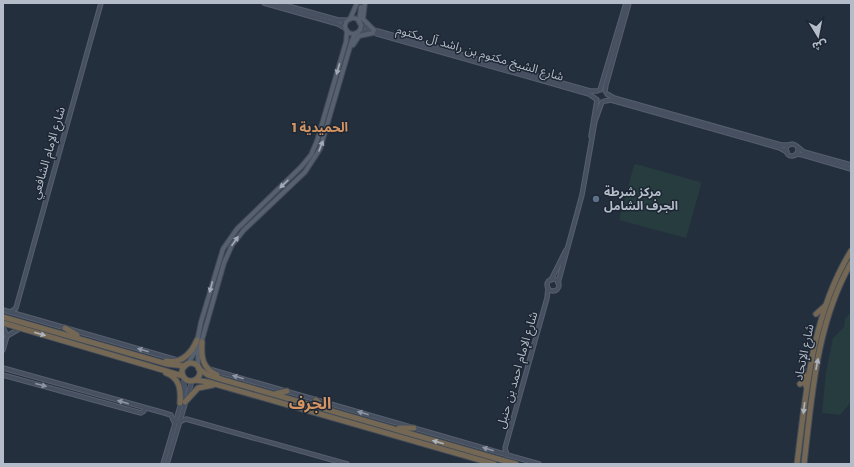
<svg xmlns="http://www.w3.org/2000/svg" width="854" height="467" font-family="Poppins,'Noto Sans Arabic',sans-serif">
<rect width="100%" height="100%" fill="#242f3e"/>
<g fill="#263c3f">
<polygon points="636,164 700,182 701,185 686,238 619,220 634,165"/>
<polygon points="851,312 851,402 840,415 822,413 826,373 833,338 844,327 845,319"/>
</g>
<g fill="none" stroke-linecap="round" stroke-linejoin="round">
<g stroke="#565f6c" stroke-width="5.5">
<g id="secondary">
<polyline points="264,3 338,24 346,29"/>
<polyline points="277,3 338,20 348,20"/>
<polyline points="360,24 374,30 590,91 597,91"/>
<polyline points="358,32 367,31 589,94 596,99"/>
<polyline points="600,90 626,3"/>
<polyline points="605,91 606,85 629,3"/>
<polyline points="607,94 614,98 781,145 789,145"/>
<polyline points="605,101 611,100 780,148 787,152"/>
<polyline points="591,136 597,100"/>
<circle cx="792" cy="150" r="6"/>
<polyline points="798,147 804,152 851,165"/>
<polyline points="796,154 803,155 851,169"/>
<circle cx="553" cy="285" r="6"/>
<polyline points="551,280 566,250"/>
<polyline points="558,283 582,195 595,121 602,102"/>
<polyline points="3,310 177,360"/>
<polyline points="11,312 16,308 101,3"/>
<polyline points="3,327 7,336"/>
<polyline points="3,350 7,336 19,329"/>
<polyline points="3,368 161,412 171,415 174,422"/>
<polyline points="209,369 539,464"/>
<polyline points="3,375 141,413 144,411 144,408"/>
<polyline points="179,422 186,419 347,464"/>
<polyline points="507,455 505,448 547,298 548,288"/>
<polyline points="163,464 184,393 184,378"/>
<polyline points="167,464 192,381"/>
</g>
</g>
<g stroke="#414a57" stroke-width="6">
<g id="primary">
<polyline points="365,3 363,19 374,30"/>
<circle cx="353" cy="26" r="8"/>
<polyline points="350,19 357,3"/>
<polyline points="359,22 361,7"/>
<polyline points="353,45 359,36 373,33"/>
<polyline points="187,365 195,352 201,322 223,249 237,229 301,167 311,155 317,141 346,42 347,31"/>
<polyline points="198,368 198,354 224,263 232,245 244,230 305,172 320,149 352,40 356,33"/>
</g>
</g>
<g stroke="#434c59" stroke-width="7">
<g id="highway">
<polyline points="816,314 825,306"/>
<polyline points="3,317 167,364 185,366"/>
<polyline points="3,323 183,376"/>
<polyline points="65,328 77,335"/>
<path d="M202,342C201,357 202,368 217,375"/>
<path d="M166,361C182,364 191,354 197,340"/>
<circle cx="191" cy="372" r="9"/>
<polyline points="199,369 208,375 224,380 516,464"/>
<polyline points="803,369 806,381"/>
<path d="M166,373C180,378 181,390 180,403"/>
<polyline points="195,380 208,382 494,464"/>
<polyline points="800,384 804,381 806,386"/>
<polyline points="275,394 287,391"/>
<polyline points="316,400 325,408"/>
<polyline points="185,402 198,388 213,385"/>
<polyline points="399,428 414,428"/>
<path d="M797,464C806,392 812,314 851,251"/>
<path d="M804,464C812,396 816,324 851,263"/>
</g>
</g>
<use href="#secondary" stroke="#465061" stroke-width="3.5"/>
<use href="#primary" stroke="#56606e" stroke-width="4"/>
<use href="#highway" stroke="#746855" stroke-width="5"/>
</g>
<defs><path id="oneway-solid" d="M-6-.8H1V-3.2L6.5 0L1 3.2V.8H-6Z"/></defs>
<g fill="#a1aab7">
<use href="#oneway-solid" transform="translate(338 69) rotate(106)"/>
<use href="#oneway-solid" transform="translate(321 146) rotate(-68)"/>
<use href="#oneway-solid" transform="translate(284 184) rotate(137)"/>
<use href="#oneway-solid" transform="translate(235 241) rotate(-55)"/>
<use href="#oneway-solid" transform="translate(211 287) rotate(105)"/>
</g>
<g fill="#aeb4bd">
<use href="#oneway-solid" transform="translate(40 334) rotate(16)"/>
<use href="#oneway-solid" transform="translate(817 364) rotate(-79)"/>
<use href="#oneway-solid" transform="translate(804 408) rotate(97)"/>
<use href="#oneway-solid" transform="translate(438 442) rotate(-164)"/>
</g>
<g fill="#8e96a5">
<use href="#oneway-solid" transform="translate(143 350) rotate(-164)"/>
<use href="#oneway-solid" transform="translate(238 377) rotate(-164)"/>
<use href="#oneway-solid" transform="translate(41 385) rotate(15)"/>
<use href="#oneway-solid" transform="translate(123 402) rotate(-164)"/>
<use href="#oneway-solid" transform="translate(363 413) rotate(-164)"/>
<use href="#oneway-solid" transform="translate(488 449) rotate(-163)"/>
</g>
<circle fill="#5c6f8a" stroke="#1d2633" stroke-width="1.5" cx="596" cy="199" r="4"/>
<g text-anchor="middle" stroke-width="3" stroke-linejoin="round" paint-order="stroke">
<g font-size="12" fill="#b4bcc9" stroke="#1d2633">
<text transform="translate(480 53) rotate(16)" y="4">شارع الشيخ مكتوم بن راشد آل مكتوم</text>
<text transform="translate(48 153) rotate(-74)" y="4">شارع الإمام الشافعي</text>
<text transform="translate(804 352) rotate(-78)" y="4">شارع الإتحاد</text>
<text transform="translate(517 370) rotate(-74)" y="4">شارع الإمام احمد بن حنبل</text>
</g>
<g font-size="12" font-weight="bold" fill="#b4bcc9" stroke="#1d2633" text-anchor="start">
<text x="604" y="196">مركز شرطة<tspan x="604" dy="14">الجرف الشامل</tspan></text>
</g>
<g font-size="13" font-weight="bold" fill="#d59563" stroke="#1d2633">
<text x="320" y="132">الحميدية 1</text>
</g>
<g font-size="16" font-weight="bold" fill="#d59563" stroke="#1d2633">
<text x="310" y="409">الجرف</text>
</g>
</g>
<rect width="854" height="467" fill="none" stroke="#b4bcc9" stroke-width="8"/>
<g transform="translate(818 36) rotate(170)" stroke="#1d2633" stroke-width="3" paint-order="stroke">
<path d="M0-3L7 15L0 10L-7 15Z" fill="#b4bcc9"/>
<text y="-6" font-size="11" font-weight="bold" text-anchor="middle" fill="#b4bcc9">ش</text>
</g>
</svg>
